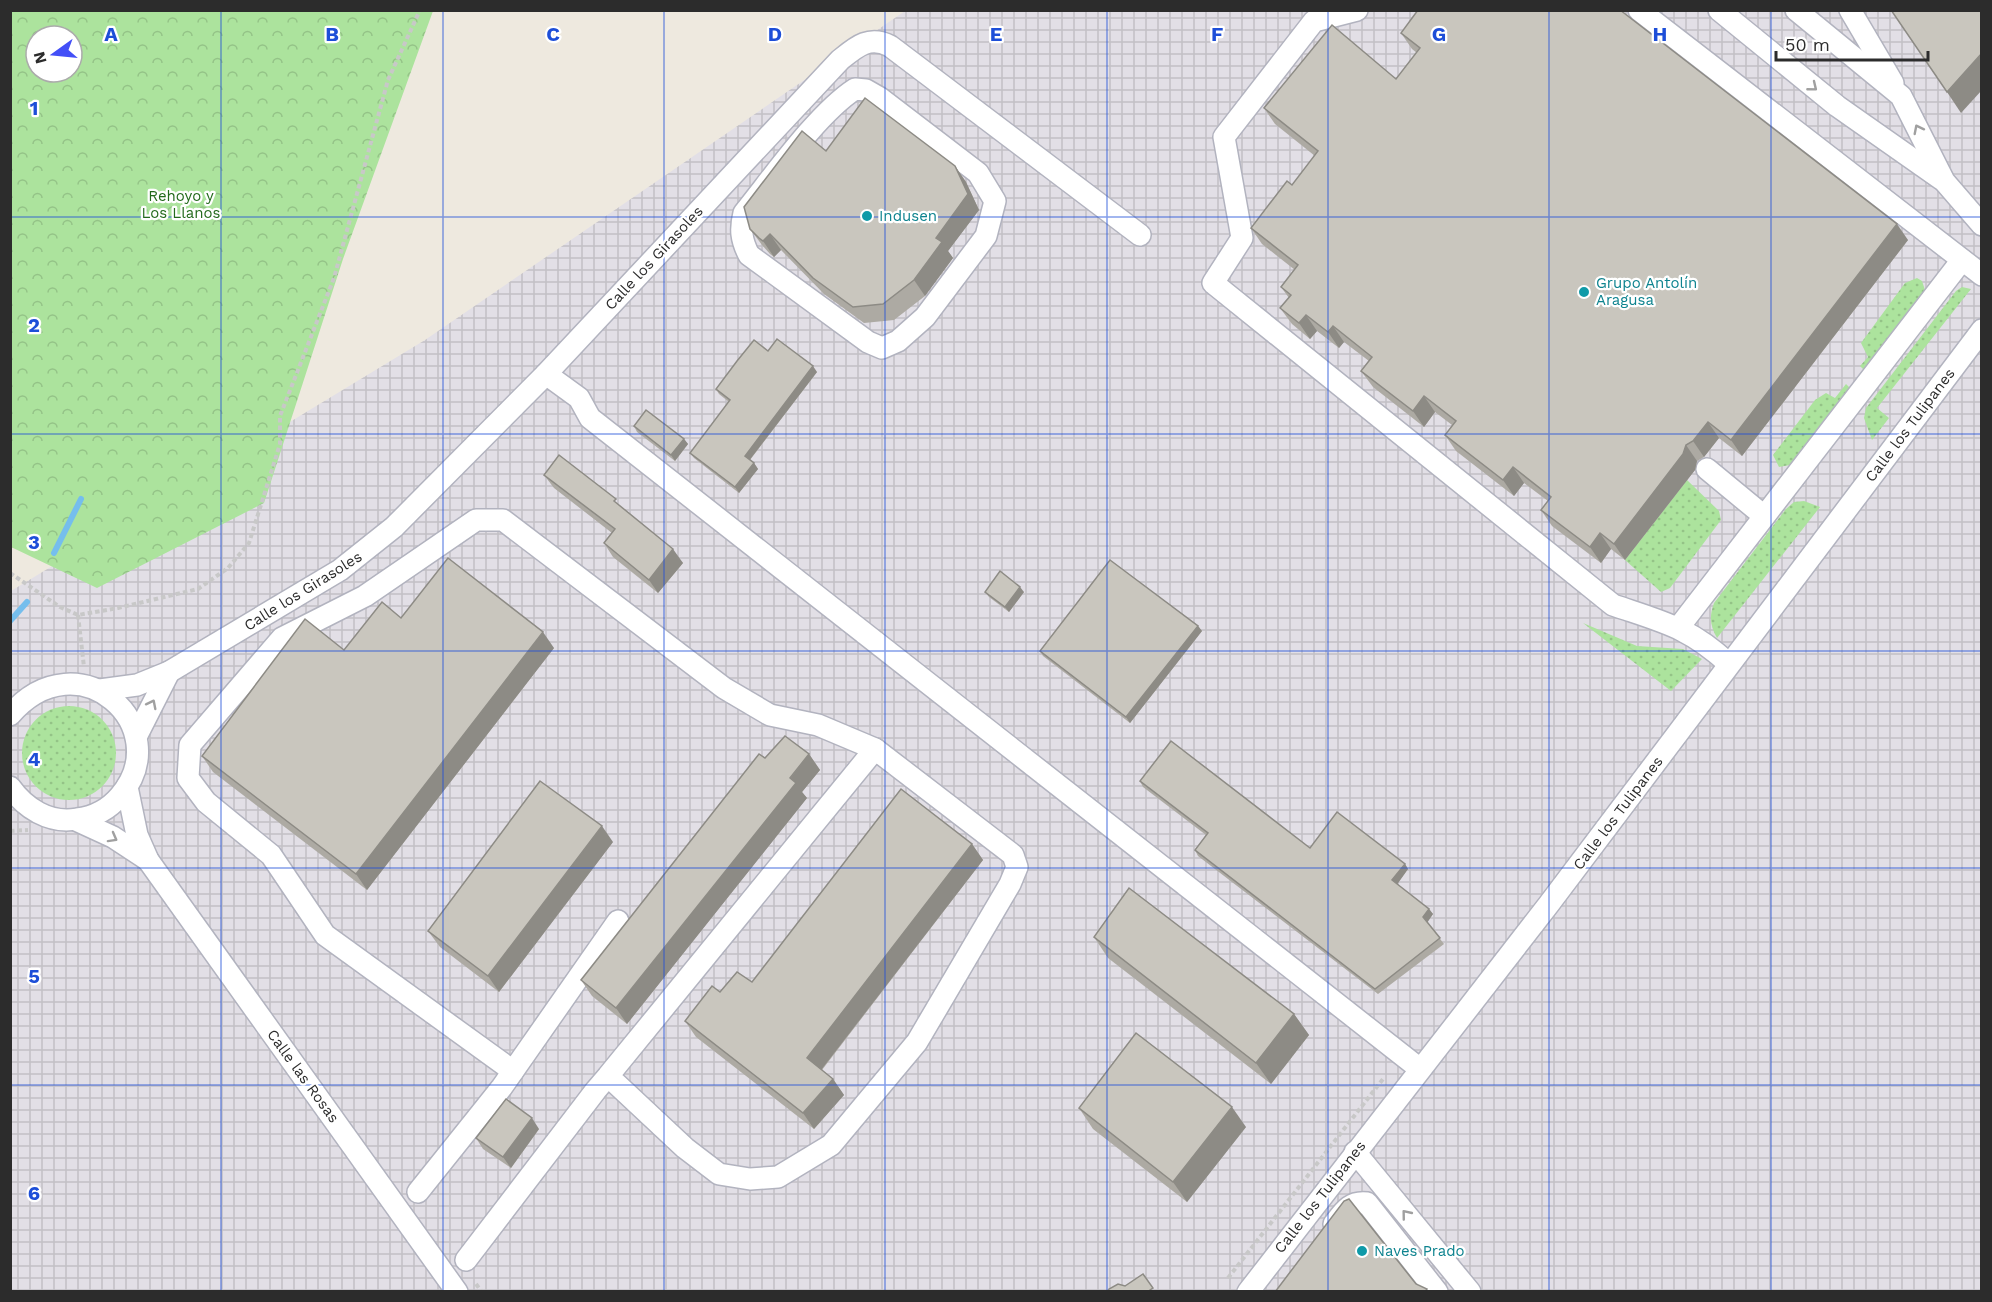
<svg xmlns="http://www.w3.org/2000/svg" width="1992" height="1302" font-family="'Work Sans',sans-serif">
<defs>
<pattern id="industrial-grid" width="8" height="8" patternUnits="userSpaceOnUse" patternTransform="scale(1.5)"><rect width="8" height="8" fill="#e2dfe6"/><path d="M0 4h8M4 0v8" fill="none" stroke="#c2c0c5"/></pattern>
<pattern id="green-dots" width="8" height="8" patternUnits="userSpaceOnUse" patternTransform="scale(1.5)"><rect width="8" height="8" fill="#ace39d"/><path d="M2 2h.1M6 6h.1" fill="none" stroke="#94c387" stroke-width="1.8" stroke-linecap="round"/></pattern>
<pattern id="forest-crowns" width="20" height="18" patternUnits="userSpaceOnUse" patternTransform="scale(1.5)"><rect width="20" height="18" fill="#ace39d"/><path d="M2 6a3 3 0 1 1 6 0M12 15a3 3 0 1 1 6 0" fill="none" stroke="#94c387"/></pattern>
</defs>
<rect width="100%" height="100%" fill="#eee9df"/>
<polygon fill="url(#industrial-grid)" points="905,11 1981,11 1981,1291 11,1292 11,591 425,340"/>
<g fill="url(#green-dots)">
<polygon points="1917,278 1922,281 1925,290 1864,370 1860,366 1868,357 1861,343 1905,283"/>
<polygon points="1962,287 1971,289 1877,408 1889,418 1872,440 1864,418 1866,408 1956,291"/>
<polygon points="1846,384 1850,388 1790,465 1779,467 1773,455 1815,400 1826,393 1835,398"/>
<polygon points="1687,480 1719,511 1721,520 1670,588 1661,592 1625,560"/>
<path d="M1804,501L1820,507L1717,638C1710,625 1709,617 1714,603L1786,509L1794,502Z"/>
<polygon points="1583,623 1637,646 1683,649 1702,659 1671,691"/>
<circle cx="69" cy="753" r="47"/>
</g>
<path fill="url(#forest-crowns)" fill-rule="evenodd" d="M10,11H433L343,259L264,503L97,588L11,547ZM36,36H72V72H36Z"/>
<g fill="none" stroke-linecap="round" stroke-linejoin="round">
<g stroke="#75beed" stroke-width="6">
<polyline points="54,553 81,499"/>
<polyline points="10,621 27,602"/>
</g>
<g stroke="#b2b3bf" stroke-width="24">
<g id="minor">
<path d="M1357,10L1314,21L1224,137L1242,238L1213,283L1613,605C1663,622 1689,627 1729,664"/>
<polyline points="1639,10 1982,275"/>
<polyline points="1719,10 1837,106 1941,179"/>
<polyline points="1796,10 1901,96 1944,181 1982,225"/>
<polyline points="1850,10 1893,83"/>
<path d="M855,89L866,90L880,98L978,173L995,201L986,236L925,317L898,341L882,348L868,342L749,255C741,240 740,229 744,213C773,177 818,113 855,89Z"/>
<polyline points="546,374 579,398 590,418 1420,1069"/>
<polyline points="1707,469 1764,516"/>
<polyline points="1679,627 1962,260"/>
<path d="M100,690L137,685L169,672L340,570L394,527L546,374L840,60C856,47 869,35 890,46L1140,235"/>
<path d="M10,715C79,635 178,728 120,796C109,809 94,817 77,819C49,824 25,808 10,787"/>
<polyline points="136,737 169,672"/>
<polyline points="127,787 137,835 148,860 457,1292"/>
<polyline points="76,820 113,837 148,860"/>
<polyline points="513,1071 325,935 271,855 206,802 188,778 190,745 282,638 365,596 476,520 503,520 724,688 770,715 818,725 875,749"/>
<polyline points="1355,1152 1470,1292"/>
<polyline points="418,1192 502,1087 618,921"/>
<path d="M1334,1224C1344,1211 1350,1201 1367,1203L1437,1292"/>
<polyline points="466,1260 596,1090 608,1076 875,749 1013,855 1017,867 1010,884 917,1042 831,1145 778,1177 750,1179 719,1174 685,1148 608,1076"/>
<polyline points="1248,1292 1549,904 1982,330"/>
</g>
</g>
<g stroke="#c8c8c8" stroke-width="4" stroke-dasharray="4.5 3" stroke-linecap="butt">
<polyline points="10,573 60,607 78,615 118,608 198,589 228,568 249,543 280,444 280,416 334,278 388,80 420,10"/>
<polyline points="78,615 84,667"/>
<polyline points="10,831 28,830"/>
<polyline points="1228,1278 1383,1079"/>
<polyline points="476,1284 482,1292"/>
</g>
<use href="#minor" stroke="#fff" stroke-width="21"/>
</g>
<g fill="#adaaa3">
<polygon points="1401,33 1908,240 1742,456 1719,438 1704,457 1697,461 1695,470 1625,560 1611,549 1601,563 1552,526 1541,510 1548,501 1524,483 1514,496 1456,451 1445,435 1452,425 1435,412 1424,427 1373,387 1361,371 1369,361 1344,342 1339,348 1317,331 1310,339 1292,324 1280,308 1289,298 1281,287 1295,270 1262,244 1251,228 1292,185 1315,156 1275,124 1264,108 1396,79 1417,53 1412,49"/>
<polygon points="826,151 955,166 966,182 979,210 948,251 953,258 925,296 894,320 864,323 824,294 781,250 774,257 770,254 762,245 750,229"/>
<polygon points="768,351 817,372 750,460 754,463 758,469 739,493 694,458 690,453 729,402 719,394 716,389"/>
<polygon points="634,426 684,439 688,444 675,461 637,432"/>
<polygon points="544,475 622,508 683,563 658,593 613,557 604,543 612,533 554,488"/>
<polygon points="985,592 1024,592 1009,612 989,597"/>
<polygon points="401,618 554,648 367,890 213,772 202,756 344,650"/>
<polygon points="1198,626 1202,631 1130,723 1043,656 1040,651"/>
<polygon points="809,754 820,770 802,792 807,798 627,1024 592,996 581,980"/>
<polygon points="1140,781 1310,848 1405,864 1408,869 1397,884 1429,909 1433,914 1427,922 1444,944 1378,994 1198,856 1195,850 1206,835 1143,787"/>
<polygon points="613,842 499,992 440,947 428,931"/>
<polygon points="972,844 983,860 822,1070 833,1079 844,1095 814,1129 696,1037 685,1021 720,992 752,982"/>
<polygon points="1094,937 1294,1014 1309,1035 1271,1084 1108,958"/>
<polygon points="1079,1108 1246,1127 1187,1202 1093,1129"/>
<polygon points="539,1129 511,1168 483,1149 476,1138"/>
</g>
<g fill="#8d8b85">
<polygon points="1982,53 1982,90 1961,113 1947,92"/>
<polygon points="955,166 966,182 979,210 948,251 953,258 925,296 914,280 936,238"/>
<polygon points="1897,224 1908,240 1742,456 1731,440"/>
<polygon points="770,234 781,250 774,257 763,241"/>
<polygon points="1306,315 1317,331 1310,339 1299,323"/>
<polygon points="1333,326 1344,342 1339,348 1328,332"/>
<polygon points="813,366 817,372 748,462 745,456"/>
<polygon points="1424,396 1435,412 1424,427 1413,411"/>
<polygon points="1708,422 1719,438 1704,457 1693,441"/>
<polygon points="684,439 688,444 675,461 671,455"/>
<polygon points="1686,445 1697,461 1695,470 1625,560 1614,544"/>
<polygon points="754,463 758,469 739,493 735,487"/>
<polygon points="1513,467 1524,483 1514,496 1503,480"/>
<polygon points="1600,533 1611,549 1601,563 1590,547"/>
<polygon points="673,549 683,563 658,593 649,580"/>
<polygon points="1020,587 1024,592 1009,612 1005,607"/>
<polygon points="1198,626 1202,631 1130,723 1126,717"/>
<polygon points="543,632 554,648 367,890 356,874"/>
<polygon points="809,754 820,770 802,792 807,798 627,1024 616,1008"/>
<polygon points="602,826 613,842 499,992 488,976"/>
<polygon points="972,844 983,860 818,1074 807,1058"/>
<polygon points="1405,864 1408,869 1396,886 1392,880"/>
<polygon points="1429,909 1433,914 1427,923 1423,917"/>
<polygon points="1294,1014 1309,1035 1271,1084 1256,1063"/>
<polygon points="833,1079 844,1095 814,1129 803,1113"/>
<polygon points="1232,1107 1246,1127 1187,1202 1173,1182"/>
<polygon points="532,1118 539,1129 511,1168 503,1157"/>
</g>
<g fill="#c9c6be" stroke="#8d8b85" stroke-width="1.5">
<polygon points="1418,10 1620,10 1897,224 1731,440 1708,422 1693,441 1686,445 1683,454 1614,544 1600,533 1590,547 1541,510 1551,497 1513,467 1503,480 1445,435 1456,421 1424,396 1413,411 1361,371 1372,357 1333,326 1328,332 1306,315 1299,323 1280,308 1291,295 1281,287 1298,265 1251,228 1287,181 1292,185 1318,151 1264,108 1332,25 1396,79 1420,48 1401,33"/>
<polygon points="1891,10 1982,10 1982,53 1947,92"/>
<polygon points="865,98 955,166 968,194 936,238 942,242 914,280 883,304 853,307 813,278 770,234 763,241 759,238 750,229 744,207 802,131 826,151"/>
<polygon points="777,339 813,366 745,456 754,463 735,487 690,453 730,400 716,389 737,361 754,340 768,351"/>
<polygon points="646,410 684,439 671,455 634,426"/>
<polygon points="559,455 616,499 614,501 673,549 649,580 604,543 615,529 544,475"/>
<polygon points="448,558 543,632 356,874 202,756 305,619 344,650 382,602 401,618"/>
<polygon points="1110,560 1198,626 1126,717 1040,651"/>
<polygon points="1000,571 1020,587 1005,607 985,592"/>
<polygon points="785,736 809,754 790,778 796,783 616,1008 581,980 759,754 765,758"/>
<polygon points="1171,741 1310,848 1337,812 1405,864 1392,880 1429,909 1423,917 1440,938 1375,989 1195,850 1208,833 1140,781"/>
<polygon points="540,781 602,826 488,976 428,931"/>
<polygon points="901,789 972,844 807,1058 833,1079 803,1113 685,1021 712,986 720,992 737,972 752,982"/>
<polygon points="1129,888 1294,1014 1256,1063 1094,937"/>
<polygon points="1136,1033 1232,1107 1173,1182 1079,1108"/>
<polygon points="506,1099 532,1118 503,1157 476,1138"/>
<polygon points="1349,1199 1416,1284 1427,1289 1425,1292 1275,1292 1344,1201"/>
<polygon points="1143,1274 1153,1288 1150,1290 1151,1292 1107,1292 1109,1289 1118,1284 1125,1286"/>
</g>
<defs><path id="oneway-chevron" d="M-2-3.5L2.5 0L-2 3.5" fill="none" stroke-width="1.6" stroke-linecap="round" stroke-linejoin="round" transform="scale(1.5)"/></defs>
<g stroke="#a0a0a0">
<use href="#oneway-chevron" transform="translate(1813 87) rotate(39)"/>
<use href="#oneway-chevron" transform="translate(1918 129) rotate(-117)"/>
<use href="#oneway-chevron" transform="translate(152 704) rotate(-63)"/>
<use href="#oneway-chevron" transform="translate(113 838) rotate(29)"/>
<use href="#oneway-chevron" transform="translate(1406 1214) rotate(-129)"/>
</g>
<path fill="none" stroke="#1d4ed8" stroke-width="1.5" stroke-opacity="0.55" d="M221,10V1292M443,10V1292M664,10V1292M885,10V1292M1107,10V1292M1328,10V1292M1549,10V1292M1771,10V1292M10,217H1982M10,434H1982M10,651H1982M10,868H1982M10,1085H1982"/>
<g fill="#0f9aa8" stroke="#fff" stroke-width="2">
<circle cx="867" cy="216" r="6"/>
<circle cx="1584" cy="292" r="6"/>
<circle cx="1362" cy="1251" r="6"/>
</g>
<g text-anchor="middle" stroke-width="4.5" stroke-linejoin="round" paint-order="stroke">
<g font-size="15" fill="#236a1c" stroke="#fff">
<text x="181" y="201">Rehoyo y<tspan x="181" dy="17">Los Llanos</tspan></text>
</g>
<g font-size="15" fill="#0d838f" stroke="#fff" text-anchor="start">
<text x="879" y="221">Indusen</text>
<text x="1596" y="288">Grupo Antolín<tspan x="1596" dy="17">Aragusa</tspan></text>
<text x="1374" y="1256">Naves Prado</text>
</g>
<g font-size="15" fill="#2c2c2c" stroke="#fff">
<text transform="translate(654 258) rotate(-47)" y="5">Calle los Girasoles</text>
<text transform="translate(1910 425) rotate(-53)" y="5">Calle los Tulipanes</text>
<text transform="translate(303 591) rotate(-32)" y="5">Calle los Girasoles</text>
<text transform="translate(1618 813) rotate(-53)" y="5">Calle los Tulipanes</text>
<text transform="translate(303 1076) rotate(54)" y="5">Calle las Rosas</text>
<text transform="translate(1320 1197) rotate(-52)" y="5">Calle los Tulipanes</text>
</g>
</g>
<g font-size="20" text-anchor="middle" font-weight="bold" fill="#1d4ed8" stroke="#fff" stroke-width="4.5" stroke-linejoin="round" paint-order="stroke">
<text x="111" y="41">A</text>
<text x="332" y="41">B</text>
<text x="553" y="41">C</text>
<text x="775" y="41">D</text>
<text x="996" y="41">E</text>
<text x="1217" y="41">F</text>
<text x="1439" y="41">G</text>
<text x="1660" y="41">H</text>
<text x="34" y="115">1</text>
<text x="34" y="332">2</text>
<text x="34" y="549">3</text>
<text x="34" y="766">4</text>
<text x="34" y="983">5</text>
<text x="34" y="1200">6</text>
</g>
<rect width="1992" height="1302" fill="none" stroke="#2c2c2c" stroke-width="24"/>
<g transform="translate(54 54) rotate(255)"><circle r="28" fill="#ffffff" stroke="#ababab" stroke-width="1.5"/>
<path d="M0-4.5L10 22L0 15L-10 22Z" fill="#434ff7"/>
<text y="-9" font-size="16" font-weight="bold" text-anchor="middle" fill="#2c2c2c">N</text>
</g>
<path d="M1776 51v9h152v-9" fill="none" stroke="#2c2c2c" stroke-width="3"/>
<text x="1785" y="51" font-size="18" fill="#2c2c2c" stroke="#ffffff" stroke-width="4.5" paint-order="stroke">50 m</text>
</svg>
